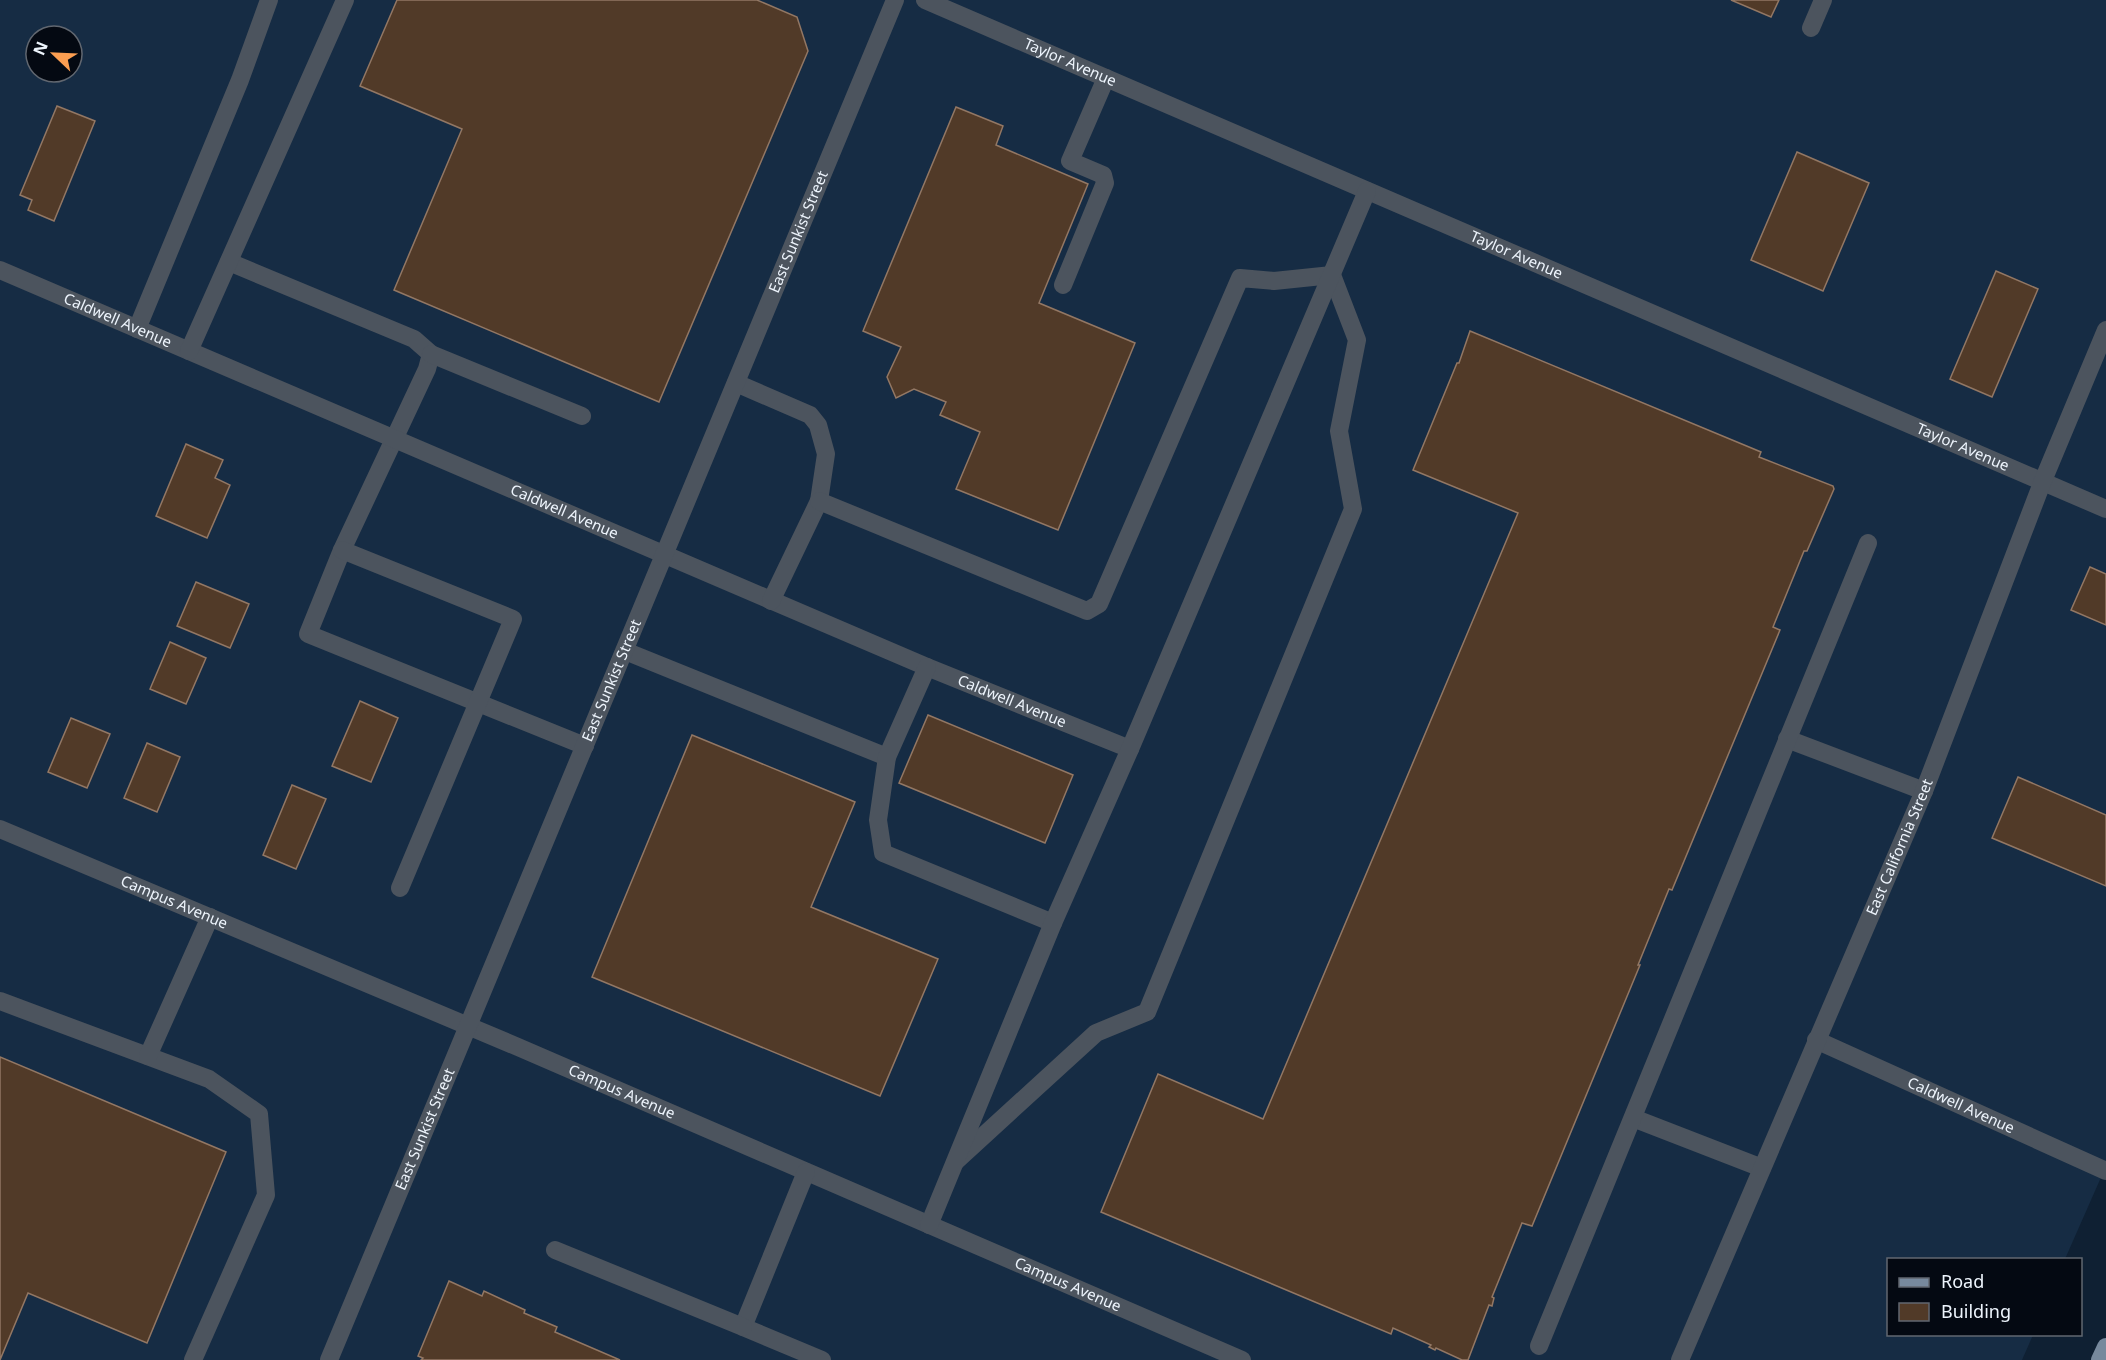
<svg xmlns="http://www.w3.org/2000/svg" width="2106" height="1360" font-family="'Noto Sans',sans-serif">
<rect width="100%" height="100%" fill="#0f2033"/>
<path fill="#162c44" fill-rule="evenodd" d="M0,0H2106V1166L2065,1259L1888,1260V1334L2033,1335L2022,1360H0ZM36,36H72V72H36Z"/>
<g fill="#513a28" stroke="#927764" stroke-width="1.5">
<polygon points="397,0 757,0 797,17 808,51 659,402 394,290 462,129 360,86"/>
<polygon points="1731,0 1779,0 1771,17"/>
<polygon points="57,106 95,121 54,221 28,210 32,200 20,195"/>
<polygon points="956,107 1003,126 996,145 1088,184 1039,303 1135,343 1058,530 956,489 980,432 940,415 946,402 914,389 896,398 887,377 901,347 863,331"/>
<polygon points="1797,152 1869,183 1823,291 1751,260"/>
<polygon points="1996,271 2038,289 1992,397 1950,379"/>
<polygon points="1470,331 1761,452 1759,457 1833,486 1834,489 1807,551 1804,551 1773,627 1780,630 1672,890 1669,889 1638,965 1640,965 1532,1226 1522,1223 1492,1297 1494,1298 1492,1306 1489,1305 1468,1360 1462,1360 1436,1348 1435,1350 1429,1347 1431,1345 1393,1328 1391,1334 1101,1212 1158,1074 1263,1119 1518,513 1413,470 1457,363 1459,363"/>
<polygon points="186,444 223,460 215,478 230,485 207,538 156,516"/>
<polygon points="2090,567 2106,574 2106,625 2071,610"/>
<polygon points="196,582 249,604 230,648 177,626"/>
<polygon points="170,642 206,658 186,704 150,689"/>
<polygon points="360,701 398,718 371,782 332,766"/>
<polygon points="928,715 1073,775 1045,843 899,783"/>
<polygon points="71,718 110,734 87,788 48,772"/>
<polygon points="692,735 855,802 811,907 938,959 880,1096 592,977"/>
<polygon points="147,743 180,757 157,812 124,798"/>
<polygon points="2018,777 2106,815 2106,886 1992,838"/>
<polygon points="292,785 326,799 296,869 263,855"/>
<polygon points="0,1057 226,1152 147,1343 28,1293 0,1360"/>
<polygon points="449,1281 482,1296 484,1291 525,1310 524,1313 557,1327 555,1332 620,1360 421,1360 423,1358 418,1356"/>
</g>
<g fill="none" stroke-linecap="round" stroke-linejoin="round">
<g stroke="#4c545e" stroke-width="18">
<path id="s1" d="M925,0L2106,509"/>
<polyline points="1811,28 1823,0"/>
<polyline points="229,262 414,339 431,354 427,369 342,550 308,634 585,746"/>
<path id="s2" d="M0,270L927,667L1130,749"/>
<polyline points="1063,285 1105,183 1103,175 1070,161 1106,78"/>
<polyline points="137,329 240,80 269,0"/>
<polyline points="189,351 345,0"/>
<polyline points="431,354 582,416"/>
<polyline points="736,383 810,415 818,425 826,454 819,501 771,601"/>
<polyline points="819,501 1087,611 1099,604 1240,278 1274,281 1332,275 1357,340 1339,431 1353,509 1147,1012 1096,1033 956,1161"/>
<polyline points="342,550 513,619 400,888"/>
<polyline points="625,651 887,757"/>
<polyline points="927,667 887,757 878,820 883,853 1053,923"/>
<polyline points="1787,739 1924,791"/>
<path id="s3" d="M0,829L518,1047L1242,1360"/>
<polyline points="0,1001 209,1079 259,1114 266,1195 193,1360"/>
<path id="s4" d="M1816,1040L2106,1171"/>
<polyline points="148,1056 210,917"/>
<polyline points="1633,1118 1762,1168"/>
<polyline points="806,1172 743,1327 822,1360"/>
<polyline points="929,1225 1053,923 1130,749 1367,191"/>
<polyline points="555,1250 743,1327"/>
<polyline points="1539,1346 1868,543"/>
<path id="s5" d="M329,1360L895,0"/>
<path id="s6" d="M1680,1360L1924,791L2042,483L2106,330"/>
</g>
<polyline stroke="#77899d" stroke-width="18" points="2100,1360 2106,1347"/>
</g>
<g text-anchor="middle" stroke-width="6" stroke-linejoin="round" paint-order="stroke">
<g font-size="15" fill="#edf4fc" stroke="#040912">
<text dy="5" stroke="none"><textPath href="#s1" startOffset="158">Taylor Avenue</textPath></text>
<text dy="5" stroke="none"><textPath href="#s5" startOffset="1222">East Sunkist Street</textPath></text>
<text dy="5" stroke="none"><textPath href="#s1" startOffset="644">Taylor Avenue</textPath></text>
<text dy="5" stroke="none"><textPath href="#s2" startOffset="128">Caldwell Avenue</textPath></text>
<text dy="5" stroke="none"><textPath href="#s1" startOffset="1130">Taylor Avenue</textPath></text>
<text dy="5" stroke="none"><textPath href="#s2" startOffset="614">Caldwell Avenue</textPath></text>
<text dy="5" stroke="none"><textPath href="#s5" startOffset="736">East Sunkist Street</textPath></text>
<text dy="5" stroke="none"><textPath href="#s2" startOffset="1100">Caldwell Avenue</textPath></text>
<text dy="5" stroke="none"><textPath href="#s6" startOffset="558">East California Street</textPath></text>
<text dy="5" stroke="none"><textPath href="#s3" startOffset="189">Campus Avenue</textPath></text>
<text dy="5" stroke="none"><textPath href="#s3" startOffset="675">Campus Avenue</textPath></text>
<text dy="5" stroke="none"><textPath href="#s4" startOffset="159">Caldwell Avenue</textPath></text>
<text dy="5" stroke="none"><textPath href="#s5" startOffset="250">East Sunkist Street</textPath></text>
<text dy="5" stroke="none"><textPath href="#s3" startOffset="1161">Campus Avenue</textPath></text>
</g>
</g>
<rect x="1887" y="1258" width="195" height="78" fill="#040912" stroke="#616770" stroke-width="1.5"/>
<rect x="1899" y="1278" width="30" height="9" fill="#77899d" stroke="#616770" stroke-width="1.5"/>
<text x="1941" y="1288" font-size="18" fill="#edf4fc">Road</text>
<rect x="1899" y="1303" width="30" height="18" fill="#513a28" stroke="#616770" stroke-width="1.5"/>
<text x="1941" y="1318" font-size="18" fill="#edf4fc">Building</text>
<g transform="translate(54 54) rotate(293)"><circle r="28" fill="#040912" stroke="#616770" stroke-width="1.5"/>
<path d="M0-4.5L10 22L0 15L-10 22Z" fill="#fb9e51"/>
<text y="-9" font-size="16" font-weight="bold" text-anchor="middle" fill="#edf4fc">N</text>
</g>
</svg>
